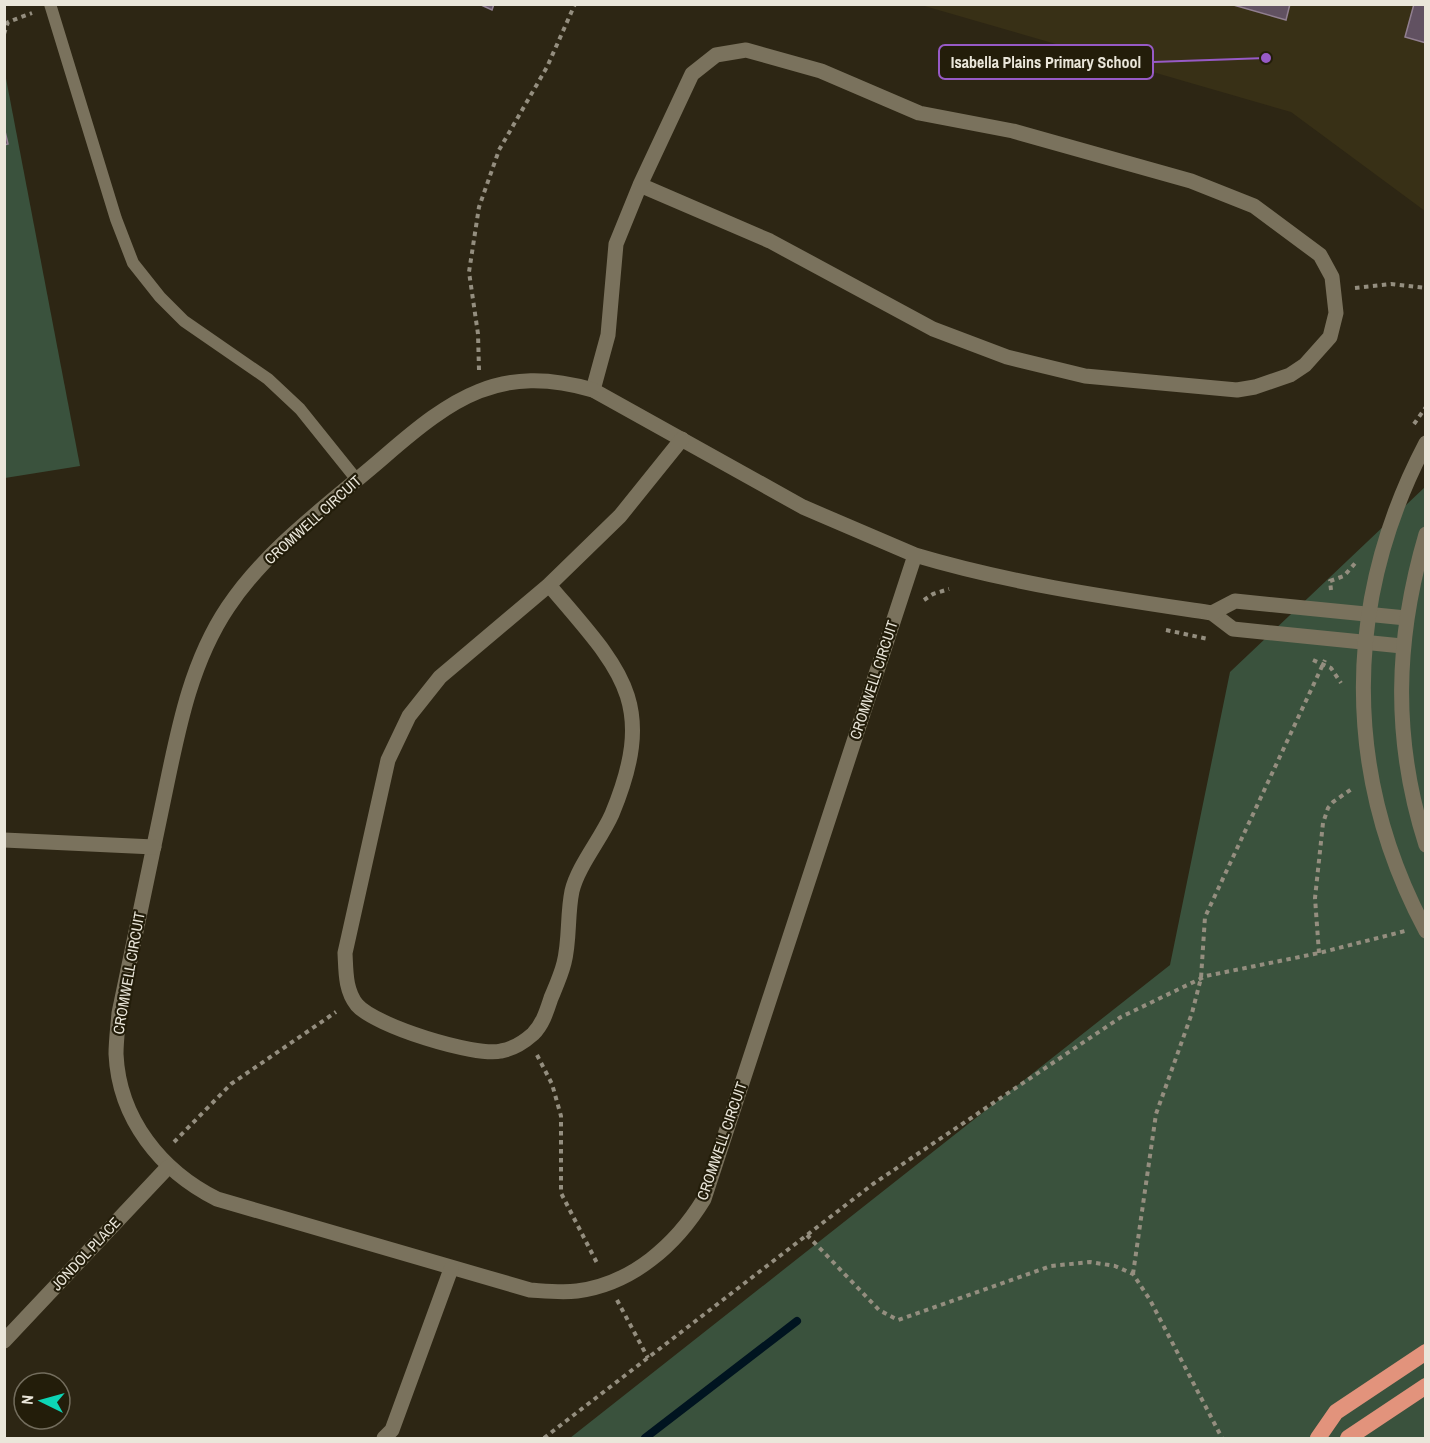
<svg xmlns="http://www.w3.org/2000/svg" width="1430" height="1443" font-family="'Archivo Narrow',sans-serif">
<rect width="100%" height="100%" fill="#2d2614"/>
<polygon fill="#383016" points="921,5 1425,5 1425,211 1291,112"/>
<g fill="#3a523d">
<polygon points="4,68 80,466 5,478 4,478"/>
<polygon points="1425,487 1425,1438 570,1438 1170,965 1230,672"/>
</g>
<g fill="none" stroke-linecap="round" stroke-linejoin="round">
<polyline stroke="#001420" stroke-width="8" points="645,1438 797,1321"/>
</g>
<g fill="#615161" stroke="#917f90" stroke-width="1.5">
<polygon points="479,4 494,4 492,10"/>
<polygon points="1230,4 1290,4 1286,20"/>
<polygon points="1414,4 1426,4 1426,43 1405,37"/>
<polygon points="4,127 8,144 4,145"/>
</g>
<g fill="none" stroke-linecap="round" stroke-linejoin="round">
<g stroke="#948e7f" stroke-width="4" stroke-dasharray="4.5 4.5" stroke-linecap="butt">
<polyline points="4,34 8,22 32,13"/>
<polyline points="1355,288 1391,284 1426,288"/>
<polyline points="479,370 478,334 469,272 479,207 499,150 547,67 575,4"/>
<polyline points="1414,424 1426,407"/>
<polyline points="1331,590 1330,581 1344,576 1357,561"/>
<polyline points="924,600 933,594 949,589"/>
<polyline points="1166,630 1208,639"/>
<polyline points="1313,660 1331,668 1341,683"/>
<polyline points="1319,953 1315,898 1323,823 1328,808 1333,802 1353,788"/>
<polyline points="537,1055 552,1084 561,1116 561,1193 598,1265"/>
<polyline points="174,1142 231,1084 336,1012"/>
<polyline points="807,1235 879,1310 898,1320 1051,1266 1090,1262 1115,1266 1133,1274 1150,1300 1222,1438"/>
<polyline points="1133,1274 1156,1114 1192,1013 1201,978 1205,917 1325,660"/>
<polyline points="617,1300 648,1358"/>
<polyline points="544,1438 873,1184 1121,1017 1206,976 1319,953 1405,931"/>
</g>
<polyline stroke="#7a725d" stroke-width="12" points="50,4 116,219 133,263 160,297 184,321 268,379 300,409 357,480"/>
<g stroke="#7a725d" stroke-width="15">
<polyline points="593,390 608,335 616,244 640,185 770,241 933,329 1007,357 1085,376 1237,390 1255,387 1290,375 1305,365 1330,337 1336,313 1332,277 1320,255 1254,206 1191,181 1013,131 919,113 821,71 746,50 716,55 692,74 640,185"/>
<path d="M915,555L803,507L593,390C500,363 452,398 385,456C331,503 268,547 228,607C187,668 176,742 161,812C147,879 133,946 119,1013C118,1026 116,1041 116,1054C119,1119 161,1171 217,1199L530,1290C545,1291 562,1293 577,1291C632,1284 676,1245 704,1199L915,555C1012,584 1112,598 1212,613L1233,629L1402,646"/>
<path d="M549,585L440,677L409,716L388,760L345,953C346,971 345,990 357,1005C375,1026 475,1057 501,1051C513,1049 524,1042 533,1034C543,1024 547,1010 551,998C556,986 561,975 564,963C570,940 567,915 572,891C578,866 601,839 612,814C659,701 620,669 549,585L620,516L682,439"/>
<polyline points="1212,613 1235,601 1406,618"/>
<polyline points="4,840 154,847"/>
<polyline points="4,1341 168,1167"/>
<polyline points="384,1438 392,1430 451,1269"/>
</g>
<g stroke="#7a725d" stroke-width="15">
<path d="M1426,443C1343,601 1342,774 1426,931"/>
<path d="M1426,534C1395,639 1392,739 1426,845"/>
</g>
<g stroke="#e2937c" stroke-width="16">
<polyline points="1318,1438 1336,1412 1426,1352"/>
<polyline points="1348,1438 1426,1386"/>
</g>
</g>
<g text-anchor="middle" stroke-width="4.5" stroke-linejoin="round" paint-order="stroke">
<g font-size="15" fill="#eae6da" stroke="#231d0a">
<text transform="translate(313 520) rotate(-42)" y="5">CROMWELL CIRCUIT</text>
<text transform="translate(874 680) rotate(-72)" y="5">CROMWELL CIRCUIT</text>
<text transform="translate(129 973) rotate(-80)" y="5">CROMWELL CIRCUIT</text>
<text transform="translate(722 1141) rotate(-71)" y="5">CROMWELL CIRCUIT</text>
<text transform="translate(86 1254) rotate(-47)" y="5">JONDOL PLACE</text>
</g>
</g>
<path fill="none" stroke="#975ac6" stroke-width="2" d="M1266 58L1153 62"/>
<circle fill="#975ac6" stroke="#231d0a" stroke-width="2" cx="1266" cy="58" r="6"/>
<rect fill="#231d0a" stroke="#975ac6" stroke-width="2" x="939" y="45" width="214" height="34" rx="6"/>
<g font-size="16" text-anchor="middle" font-weight="bold" fill="#eae6da">
<text x="1046" y="68">Isabella Plains Primary School</text>
</g>
<rect width="1430" height="1443" fill="none" stroke="#eae6da" stroke-width="12"/>
<g transform="translate(42 1401) rotate(275)"><circle r="28" fill="#231d0a" stroke="#736d5d" stroke-width="1.5"/>
<path d="M0-4.5L10 22L0 15L-10 22Z" fill="#0dd5b5"/>
<text y="-9" font-size="16" font-weight="bold" text-anchor="middle" fill="#eae6da">N</text>
</g>
</svg>
